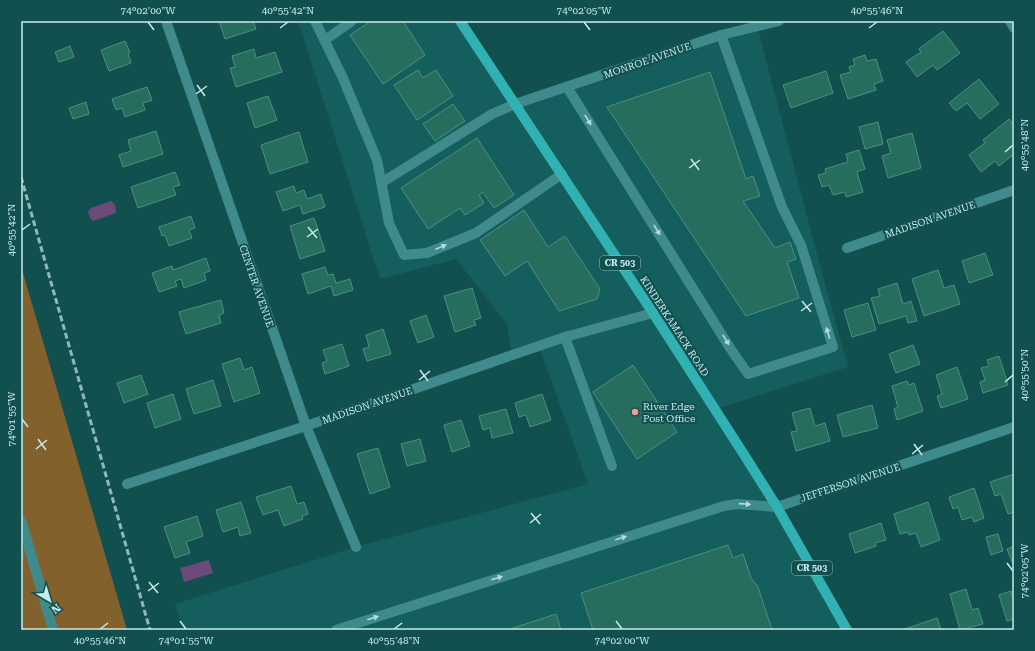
<svg xmlns="http://www.w3.org/2000/svg" width="1035" height="651" font-family="'Roboto Serif',serif">
<rect width="100%" height="100%" fill="#125050"/>
<polygon fill="#145e5e" points="296,21 460,21 516,104 757,26 817,254 848,367 716,409 847,630 183,630 175,604 356,547 588,484 539,346 512,355 507,324 456,259 380,279 299,24"/>
<polygon fill="#83612c" points="21,266 127,630 21,630"/>
<g fill="#6c4b7b">
<polygon points="111,201 115,205 116,213 93,221 90,218 88,211 91,208"/>
<polygon points="209,560 213,573 184,582 180,568"/>
</g>
<g fill="#266d5d" stroke="#4c907f">
<polygon points="219,21 253,21 256,29 225,39"/>
<polygon points="371,21 403,21 425,55 383,84 350,35"/>
<rect x="569" y="21" width="38" height="1"/>
<polygon points="943,31 960,53 937,70 933,65 917,77 906,62 921,52 919,49"/>
<polygon points="125,41 130,52 128,53 131,63 109,71 101,50"/>
<polygon points="70,46 74,57 59,62 55,52"/>
<polygon points="254,49 256,58 275,52 282,72 236,87 230,68 235,67 232,56"/>
<polygon points="865,55 867,61 876,59 883,81 874,84 876,90 848,99 840,75 851,72 849,67 855,65 853,59"/>
<polygon points="418,70 423,78 436,70 453,96 417,120 394,85"/>
<polygon points="826,71 833,93 791,108 783,85"/>
<polygon points="710,72 746,179 753,176 760,196 743,201 775,248 790,242 796,259 787,262 799,298 746,316 607,107"/>
<polygon points="979,79 999,104 980,119 967,103 956,111 949,103"/>
<polygon points="147,87 152,100 143,103 145,110 125,117 122,108 116,110 112,99"/>
<polygon points="268,96 277,120 255,128 247,103"/>
<polygon points="86,102 89,114 73,119 69,108"/>
<polygon points="453,104 465,121 435,141 423,124"/>
<polygon points="1009,119 1014,126 1014,154 999,166 995,161 981,172 969,155 985,143 983,140"/>
<polygon points="878,122 883,144 865,149 859,127"/>
<polygon points="156,131 163,154 123,167 119,155 131,151 128,140"/>
<polygon points="299,132 308,162 270,174 261,145"/>
<polygon points="912,133 921,168 888,178 882,156 891,153 887,140"/>
<polygon points="477,138 514,195 494,208 483,192 479,195 484,203 465,215 460,208 428,229 401,188"/>
<polygon points="859,150 865,169 857,172 863,192 846,197 845,192 833,195 829,185 822,187 818,175 826,173 825,169 848,162 846,154"/>
<polygon points="175,172 180,185 173,187 176,195 138,208 131,187"/>
<polygon points="294,186 296,193 304,190 307,199 321,194 325,207 303,214 300,205 283,211 276,192"/>
<polygon points="524,210 548,247 565,236 600,289 597,299 559,311 527,261 505,276 480,240"/>
<polygon points="191,216 195,228 189,230 192,238 169,246 165,235 162,236 159,227"/>
<polygon points="314,218 325,251 300,259 290,226"/>
<polygon points="985,253 993,275 969,283 962,261"/>
<polygon points="206,258 210,271 204,273 206,280 184,288 181,279 175,281 177,286 159,292 152,273 172,266 173,270"/>
<polygon points="325,267 328,275 333,274 336,283 350,279 353,290 334,296 331,286 308,294 302,274"/>
<polygon points="938,270 944,288 954,285 960,304 924,316 912,279"/>
<polygon points="897,283 903,304 911,301 917,321 908,323 906,316 879,324 871,298 880,296 878,289"/>
<polygon points="472,288 481,318 474,320 476,325 455,332 444,296"/>
<polygon points="221,300 224,313 219,315 221,323 186,334 179,312"/>
<polygon points="868,303 876,330 852,337 844,310"/>
<polygon points="426,315 434,337 418,343 410,321"/>
<polygon points="383,329 391,354 367,361 363,349 369,347 366,335"/>
<polygon points="342,344 349,366 325,374 322,363 327,361 323,350"/>
<polygon points="913,345 920,364 896,373 889,354"/>
<polygon points="999,356 1008,385 983,393 980,382 985,380 981,368 989,366 987,360"/>
<polygon points="240,358 244,370 252,367 260,393 234,402 222,364"/>
<polygon points="633,365 677,432 637,459 593,392"/>
<polygon points="957,367 968,399 941,408 937,396 942,394 936,375"/>
<polygon points="141,375 148,394 124,403 117,383"/>
<polygon points="213,380 221,406 194,414 186,389"/>
<polygon points="907,381 909,385 914,383 923,411 897,420 894,409 898,407 892,386"/>
<polygon points="173,394 181,419 155,428 147,403"/>
<polygon points="542,394 551,420 530,427 526,415 519,417 515,403"/>
<polygon points="872,405 878,428 843,437 837,415"/>
<polygon points="810,408 815,426 825,423 830,441 796,451 791,432 797,431 792,413"/>
<polygon points="506,409 513,433 492,438 490,428 483,430 479,416"/>
<polygon points="461,420 470,446 452,452 444,425"/>
<polygon points="420,439 426,461 407,466 401,444"/>
<polygon points="378,448 390,487 370,494 357,454"/>
<polygon points="1014,474 1014,512 1008,514 1001,494 995,496 990,482"/>
<polygon points="291,486 297,504 304,502 308,514 302,516 303,519 284,526 278,510 263,515 256,497"/>
<polygon points="974,488 984,518 974,522 972,517 962,520 958,507 953,509 949,497"/>
<polygon points="241,502 251,533 240,536 238,527 223,532 216,510"/>
<polygon points="928,502 940,540 921,547 916,533 909,535 908,532 900,534 894,514"/>
<polygon points="197,516 203,536 186,542 190,553 175,558 164,527"/>
<polygon points="881,523 886,540 875,543 876,546 855,553 849,534"/>
<polygon points="998,534 1003,551 991,555 986,537"/>
<polygon points="21,544 24,558 21,559"/>
<polygon points="728,545 733,558 743,554 751,578 758,587 772,630 593,630 581,593"/>
<polygon points="1014,546 1014,567 1007,549"/>
<polygon points="966,589 972,610 978,608 983,624 960,630 950,594"/>
<polygon points="1011,591 1012,596 1014,596 1014,619 1007,621 999,595"/>
<polygon points="556,614 561,630 507,630"/>
<polygon points="937,618 941,630 902,630"/>
</g>
<g fill="none" stroke-linecap="round" stroke-linejoin="round">
<g stroke="#3f8b8b" stroke-width="10">
<polyline points="166,21 306,426 356,547"/>
<polyline points="315,21 342,76 377,160 389,223 404,255 427,253 476,233 562,174"/>
<polyline points="1010,21 1014,28"/>
<polyline points="325,40 352,21"/>
<polyline points="567,87 730,348 748,374 833,347 801,245 782,207 721,35"/>
<polyline points="381,183 492,114 515,104 721,35 779,21"/>
<polyline points="847,248 1014,190"/>
<polyline points="565,337 612,466"/>
<polyline points="127,484 306,426 565,337 653,313"/>
<polyline points="21,520 53,630"/>
<polyline points="336,630 724,506 737,504 777,507 1014,427"/>
</g>
<polyline stroke="#31b1b2" stroke-width="10" points="460,21 653,313 743,453 777,507 847,630"/>
<polyline stroke="#8db9b9" stroke-width="3" stroke-dasharray="6 3" stroke-linecap="butt" points="21,177 150,630"/>
</g>
<defs><path id="oneway-solid" d="M-6-.8H1V-3.2L6.5 0L1 3.2V.8H-6Z"/></defs>
<g fill="#b3dddd">
<use href="#oneway-solid" transform="translate(588 120) rotate(58)"/>
<use href="#oneway-solid" transform="translate(657 230) rotate(58)"/>
<use href="#oneway-solid" transform="translate(441 247) rotate(-22)"/>
<use href="#oneway-solid" transform="translate(828 333) rotate(-107)"/>
<use href="#oneway-solid" transform="translate(726 340) rotate(58)"/>
<use href="#oneway-solid" transform="translate(745 504) rotate(4)"/>
<use href="#oneway-solid" transform="translate(621 538) rotate(-18)"/>
<use href="#oneway-solid" transform="translate(497 578) rotate(-18)"/>
<use href="#oneway-solid" transform="translate(373 618) rotate(-18)"/>
</g>
<path fill="none" stroke="#c7ebeb" stroke-width="1.5" d="M148,22L154,30M584,22L590,30M280,28L288,22M869,28L877,22M197,85L205,96M196,94L207,86M1005,152L1013,145M691,159L699,170M689,168L700,160M308,227L317,238M22,230L30,224M307,237L318,229M802,301L811,312M801,311L812,303M420,370L428,381M419,380L430,371M1005,382L1013,375M22,419L28,427M38,439L46,450M914,444L922,455M36,449L47,440M912,454L923,445M531,513L540,524M530,523L541,514M1007,563L1013,571M149,582L158,593M148,591L159,583M180,621L186,629M616,621L622,629M100,629L108,623M394,629L402,623"/>
<circle fill="#f49aa1" stroke="#125050" stroke-width="1.5" cx="635" cy="412" r="4"/>
<g text-anchor="middle" stroke-width="4" stroke-linejoin="round" paint-order="stroke">
<g fill="#125050" stroke="#91bcbc" stroke-width="1">
<rect x="600" y="256" width="40" height="14" rx="3"/>
<rect x="792" y="561" width="40" height="14" rx="3"/>
</g>
<g font-size="9" font-weight="bold" fill="#c7ebeb">
<text x="620" y="266">CR 503</text>
<text x="812" y="571">CR 503</text>
</g>
<g font-size="10" fill="#c7ebeb" stroke="#125050">
<text transform="translate(647 60) rotate(-19)" y="4">MONROE AVENUE</text>
<text transform="translate(930 219) rotate(-19)" y="4">MADISON AVENUE</text>
<text transform="translate(257 286) rotate(71)" y="4">CENTER AVENUE</text>
<text transform="translate(675 326) rotate(57)" y="4">KINDERKAMACK ROAD</text>
<text transform="translate(367 405) rotate(-19)" y="4">MADISON AVENUE</text>
<text transform="translate(850 482) rotate(-18)" y="4">JEFFERSON AVENUE</text>
</g>
<g font-size="10" fill="#c7ebeb" stroke="#125050" text-anchor="start">
<text x="643" y="410">River Edge<tspan x="643" dy="12">Post Office</tspan></text>
</g>
</g>
<rect width="1035" height="651" fill="none" stroke="#125050" stroke-width="44"/>
<g transform="translate(50 601) rotate(142)" stroke="#125050" stroke-width="3" paint-order="stroke">
<path d="M0-3L7 15L0 10L-7 15Z" fill="#c7ebeb"/>
<text y="-6" font-size="11" font-weight="bold" text-anchor="middle" fill="#c7ebeb">N</text>
</g>
<rect x="22" y="22" width="991" height="607" fill="none" stroke="#c7ebeb" stroke-width="1.5"/>
<g font-size="10" text-anchor="middle" fill="#c7ebeb">
<text x="148" y="14">74°02'00"W</text>
<text x="288" y="14">40°55'42"N</text>
<text x="584" y="14">74°02'05"W</text>
<text x="877" y="14">40°55'46"N</text>
<text transform="translate(1024 145) rotate(-90)" y="4">40°55'48"N</text>
<text transform="translate(11 230) rotate(-90)" y="4">40°55'42"N</text>
<text transform="translate(1024 375) rotate(-90)" y="4">40°55'50"N</text>
<text transform="translate(11 419) rotate(-90)" y="4">74°01'55"W</text>
<text transform="translate(1024 571) rotate(-90)" y="4">74°02'05"W</text>
<text x="100" y="644">40°55'46"N</text>
<text x="186" y="644">74°01'55"W</text>
<text x="394" y="644">40°55'48"N</text>
<text x="622" y="644">74°02'00"W</text>
</g>
</svg>
